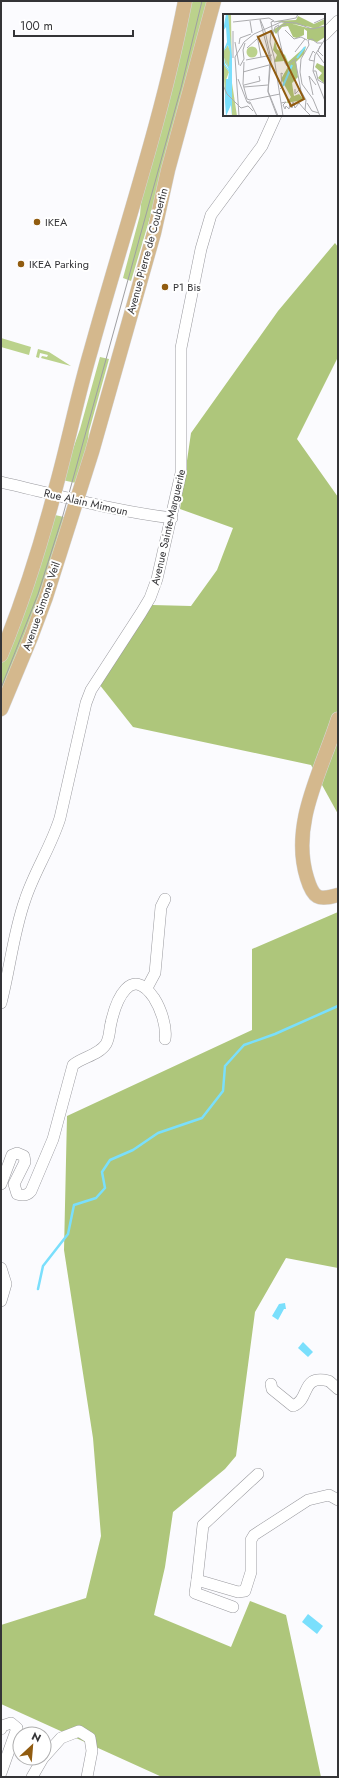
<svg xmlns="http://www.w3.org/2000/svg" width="339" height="1778" font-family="Jost,sans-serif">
<rect width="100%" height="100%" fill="#fbfbfe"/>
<g fill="#bbd28c">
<polygon points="190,1 210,1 160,184 131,281 123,278 140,215 141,203"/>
<polygon points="1,338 31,347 29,355 1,347"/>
<polygon points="38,349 49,352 71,366 41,358 42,356 47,357 48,355 40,353 39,358 36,357"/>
<polygon points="100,357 109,359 89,431 86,457 76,483 62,480 80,429"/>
<polygon points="55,515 64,517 66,519 52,565 1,700 1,665 15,630"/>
</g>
<g fill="#aec67b">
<polygon points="335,243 338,247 338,357 297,439 338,497 338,814 311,765 133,727 99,684 152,605 191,606 217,570 233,528 180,509 191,433 278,311"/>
<polygon points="338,912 338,1268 286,1258 255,1312 236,1456 225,1469 173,1512 165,1567 154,1615 231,1647 250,1601 286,1615 321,1777 162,1777 1,1704 1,1625 86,1598 101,1536 93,1438 64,1250 67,1116 252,1030 252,949"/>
</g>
<g fill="#7adffc">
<polygon points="285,1303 286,1309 284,1309 278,1320 272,1316 279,1304"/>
<polygon points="303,1342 313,1352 308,1357 298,1348"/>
<polygon points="308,1614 323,1626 317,1634 302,1622"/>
</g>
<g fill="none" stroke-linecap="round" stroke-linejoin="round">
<polyline stroke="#7adffc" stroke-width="2.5" points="38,1289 43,1266 68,1234 74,1205 96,1198 105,1188 102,1172 110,1160 133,1150 158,1133 202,1118 223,1091 225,1066 244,1045 275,1034 338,1006"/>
<g stroke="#99999e" stroke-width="12">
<g id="minor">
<polyline points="324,35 338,21"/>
<path d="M1,482C58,495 113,511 172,518"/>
<polyline points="147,988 155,973 161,907 165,899"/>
<path d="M1,1003C10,969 13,934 25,900C34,872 51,847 60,818L86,703L91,690L141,613L150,598L157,579L181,473V348L201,249L211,215L262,146L276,115"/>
<path d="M1,1184L12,1155L17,1153L24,1156L25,1162L14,1184L17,1194C23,1196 27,1196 31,1191L53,1139L73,1065C83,1057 99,1055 106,1044C110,1037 109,1031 111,1023C116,1000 131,964 154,998C161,1009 167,1027 165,1039"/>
<polyline points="1,1268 6,1284 1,1301"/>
<path d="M271,1384L272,1389L293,1406C311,1399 300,1374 329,1381L338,1389"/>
<polyline points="258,1474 203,1525 197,1580 238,1592 245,1591 251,1572 251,1540 254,1535 308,1500 329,1495 338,1500"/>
<polyline points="197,1580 195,1593 233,1607"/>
<polyline points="1,1729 2,1726 11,1723 17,1728 1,1773"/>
<polyline points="44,1757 61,1738 79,1731 90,1738 92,1751 87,1777"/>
<polyline points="32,1777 43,1758"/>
</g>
</g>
<g stroke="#d6d6d7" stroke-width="15">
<g id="major">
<path d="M1,655C24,599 42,541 57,483C69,439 78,394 91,350C123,234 162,120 185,1"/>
<polyline points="1,709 31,637 46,597 92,452 154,233 168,170 214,1"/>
<path d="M338,719C322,770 290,824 307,878C313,898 318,901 338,895"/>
</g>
</g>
<use href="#minor" stroke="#fff" stroke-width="11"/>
<use href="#major" stroke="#d4b88d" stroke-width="14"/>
<polyline stroke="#9f9fa2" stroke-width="1" points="1,688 38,594 63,515 181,88 202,1"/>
</g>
<g fill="#915c10" stroke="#fff" stroke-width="1.5">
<circle cx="37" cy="222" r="4"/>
<circle cx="21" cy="264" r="4"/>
<circle cx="165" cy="287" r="4"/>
</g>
<g text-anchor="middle" stroke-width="4" stroke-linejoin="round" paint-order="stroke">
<g font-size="11" fill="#343437" stroke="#fff" text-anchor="start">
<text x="45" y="226">IKEA</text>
<text x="29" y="268">IKEA Parking</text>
<text x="173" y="291">P1 Bis</text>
</g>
<g font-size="11" fill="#343437" stroke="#fff">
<text transform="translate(147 251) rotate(-75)" y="4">Avenue Pierre de Coubertin</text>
<text transform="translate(86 502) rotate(13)" y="4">Rue Alain Mimoun</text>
<text transform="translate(168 527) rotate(-77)" y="4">Avenue Sainte-Marguerite</text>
<text transform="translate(41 606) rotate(-71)" y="4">Avenue Simone Veil</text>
</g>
</g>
<g transform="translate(223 14)">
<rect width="102" height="102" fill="#fbfbfe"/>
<path d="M5,0H8L9,69L14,102H9ZM5,31L7,38V56L2,49L0,38ZM23.5 38a5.5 5.5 0 1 1 11 0a5.5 5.5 0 1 1-11 0ZM0,49L6,58L3,66V84L6,91L3,94Z" fill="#bbd28c"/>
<path d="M75,2L91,10L102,5V10L93,14L53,7L73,6ZM62,8L85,14L102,12V23L94,28L84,25V17L81,15V21L74,24L70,23L65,12L59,13L53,20L50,16ZM52,26L54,35L62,41L65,48L83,32L81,40L73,48L75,63L69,69L71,82L76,80L81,86L63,89L68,83L58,65L66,51L61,47L51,48L54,41L50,36ZM94,49L102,53V70L95,64L99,59L92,53Z" fill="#aec67b"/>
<path d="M3,0H5L9,43V102L8,91L3,102L2,87L3,65H5L6,58L0,49V41L2,50L6,56L3,48L1,43L6,53L7,38L5,31L0,38L4,28L3,13L0,17Z" fill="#7adffc"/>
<path fill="none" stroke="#7adffc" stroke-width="2" d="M74,44L82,33M60,72L69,51"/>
<path fill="none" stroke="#ababae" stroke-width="1" d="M46,4L51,7L48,8L50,21L52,13L56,11M37,5L42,17L48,45L45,77L55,102M37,6L47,45L45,78L54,102M27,7L29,19M10,8L46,4M51,8L73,4L75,0M91,9L102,4M63,10L55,13V20L62,49L64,52L72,45L78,77L83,86L82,96L88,102M62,16L71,25L78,23L84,26M10,17V44M48,17L47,28L51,43L60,102M34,21L38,43M102,25L92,41L90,57L102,87M12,28L16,51M16,30L17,24L28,20M97,32L95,37L100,42M24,34L34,25M72,38L82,25M93,38L101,49M23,46L49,41M91,47L86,46L90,37L92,39M21,48L20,70L24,85L27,86M17,52L21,45L20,36L22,29M90,57H93L95,66L102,70M20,58L46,51M15,65L24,88M0,71L4,80L18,94L25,92L30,97M21,71L37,67L36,62M21,73L45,71M57,75L59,73L58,59L60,60M72,75V80L78,74M90,81L86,62L93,71M27,86L57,80M58,89L63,88L60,91L62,95L63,92L66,95L67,89L69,94L70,88L72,94L76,89L82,96M84,89L89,97L96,99M27,90L24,88H27L34,102M16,102L12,43L21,28L31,20L58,8L73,9L89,15L102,12M97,102L90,85L79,70L77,58L78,45L86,31L85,26L89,25L94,29H99"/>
<path fill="#915c10" fill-opacity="0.15" stroke="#915c10" stroke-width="2" d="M48,17L81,85L68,92L35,23Z"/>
<rect width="102" height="102" fill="none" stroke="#343437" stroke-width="2"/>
</g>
<rect width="339" height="1778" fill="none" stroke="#343437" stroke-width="4"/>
<g transform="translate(32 1746) rotate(26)"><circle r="19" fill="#ffffff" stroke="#aeaeaf"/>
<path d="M0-3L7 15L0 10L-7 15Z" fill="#915c10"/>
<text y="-6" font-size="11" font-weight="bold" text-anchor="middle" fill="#343437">N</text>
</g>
<path d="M14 30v6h119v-6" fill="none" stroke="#343437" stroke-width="2"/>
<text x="20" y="30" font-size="12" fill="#343437" stroke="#ffffff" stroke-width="3" paint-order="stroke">100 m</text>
</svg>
